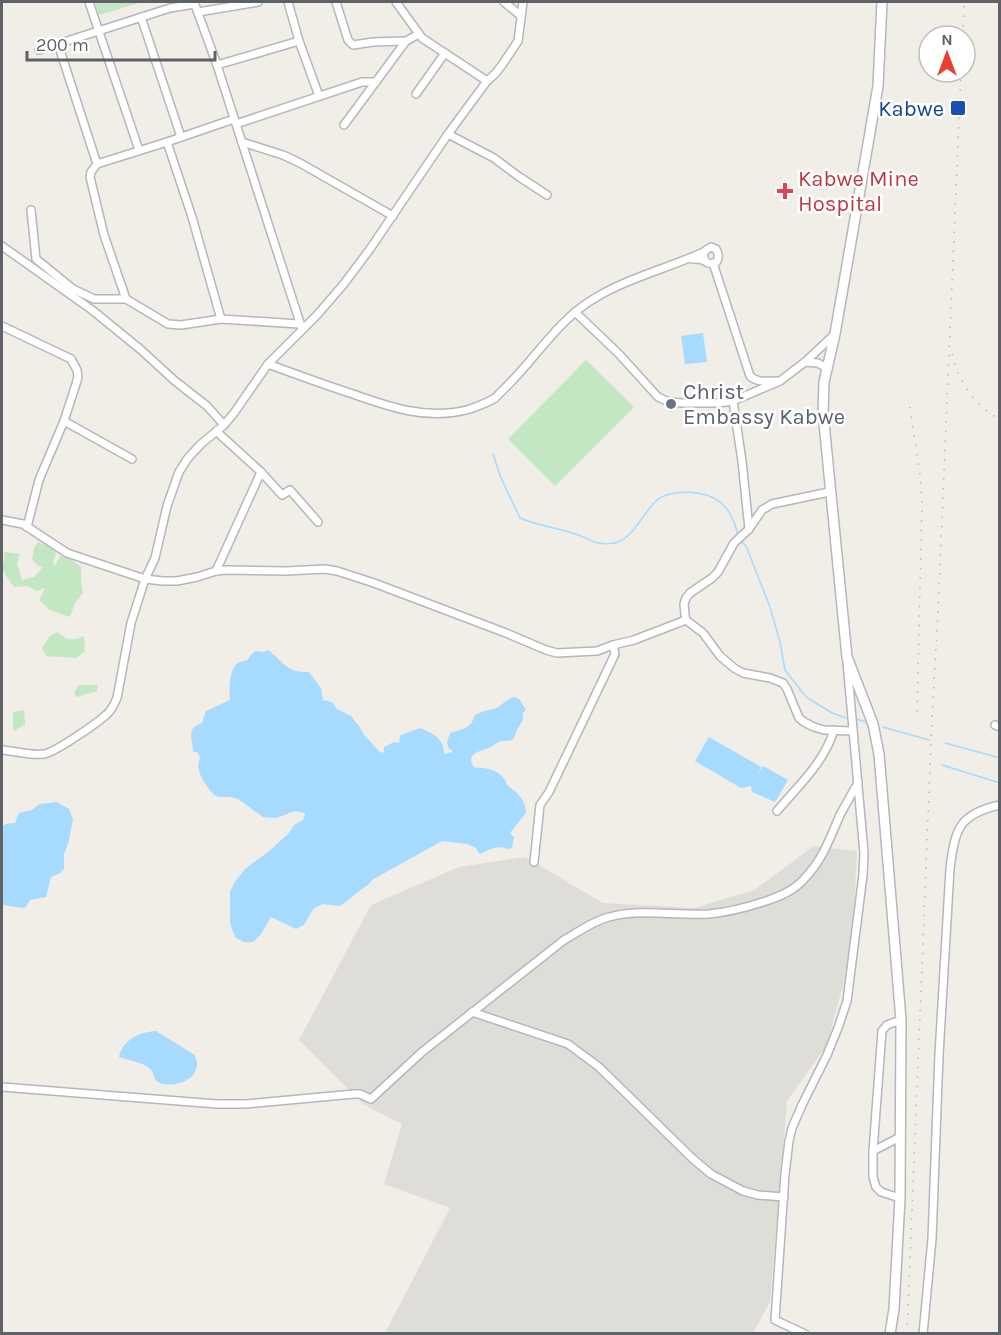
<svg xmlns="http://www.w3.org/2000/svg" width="1001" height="1335" font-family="Karla,sans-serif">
<rect width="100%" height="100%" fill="#f0eee6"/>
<polygon fill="#dfddd8" points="814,846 857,851 852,951 827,1045 787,1101 770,1302 753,1333 385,1333 450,1208 384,1184 402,1124 363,1104 299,1040 371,905 459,867 525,857 603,903 694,908 754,890"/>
<g fill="#c4e7c3">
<polygon points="95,2 142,2 99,15"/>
<polygon points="586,360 634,407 555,486 508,439"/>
<path d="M38,542L53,548L56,554L53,562L55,566L60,556L72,560L81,567V581L83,593L75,603L70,617L50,610L39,600L45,588L37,591L27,586L14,587C11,582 3,574 3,568C3,562 5,559 4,552L20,554L17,564L22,580L34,577L43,567L37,565L32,559L34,548Z"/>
<path d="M57,632C69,641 70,641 84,636L85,651L76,658L46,656L42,648L50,636Z"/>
<polygon points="78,685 98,685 97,691 77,697 74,694"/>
<polygon points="24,710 25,725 13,731 13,712"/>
</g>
<g fill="#a7daff">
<polygon points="703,333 707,362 685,364 681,336"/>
<path d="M268,650C277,656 283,666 293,670C298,672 304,672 309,672L321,688L323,700L332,702L337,709L351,716L359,726L364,735L379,751L383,753L384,752V747L394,742L399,743L400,736L401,735L420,728C432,733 445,739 444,754L452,752V750L449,749L447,742L450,733C461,729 472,729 474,716C481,711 486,711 493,709C502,707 506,698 515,697L520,700L526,710L523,713C524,721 521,723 517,730C516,732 515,737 513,739C510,742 503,740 499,742C496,743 494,745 491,747C481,751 463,754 475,768C487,767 503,771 507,785C516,792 526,799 526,813L510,833L514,837L512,848L508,849C498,845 490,849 480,854L478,852L476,848L467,844L442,841L372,880L370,883L340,906L323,904L314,908L304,925L296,929L271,917L261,934L253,942H244L236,938L232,930L230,921V892L234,883L245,869L268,852L289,833L294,825L303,820L305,815L304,813L295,811L276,818L263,817L238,799L231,797H218L213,794L204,782L200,774L198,767L200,757L198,753L193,751C192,736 186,729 202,723L206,711L230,700C229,690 229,669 238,663C240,662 246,660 248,660L249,657L255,651L264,652Z"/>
<polygon points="709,737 761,767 758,774 763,766 788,780 775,802 752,792 751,786 741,788 695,761"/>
<polygon points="57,802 69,809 73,820 68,844 64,854 64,869 59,874 51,877 46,897 30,900 26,907 23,908 2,905 2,827 6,824 15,823 19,813 32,810 40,804"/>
<path d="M156,1031L195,1055C195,1058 197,1061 197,1064C197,1081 173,1088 160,1083C153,1081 155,1073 150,1069C143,1062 128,1060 119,1057C123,1039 140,1032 156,1031Z"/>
</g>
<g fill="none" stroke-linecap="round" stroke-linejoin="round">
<g stroke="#a7daff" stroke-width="1.5">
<path d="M493,454L501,478L520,518C538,526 559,528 578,535C585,537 592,542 599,543C604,544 613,544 618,542C634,536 644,512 656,501C670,488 707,490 721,503C731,511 735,524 738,535"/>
<polyline points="740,540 746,546 770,607 780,642 785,670 806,697 832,713 846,718"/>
<polyline points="856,719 866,722"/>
<polyline points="883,727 929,740"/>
<polyline points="945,743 1000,758"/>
<polyline points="942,765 1000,783"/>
</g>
<g stroke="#b4b7bb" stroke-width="10">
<g id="minor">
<polyline points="89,2 139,150"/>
<polyline points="194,2 217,65 302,329"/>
<polyline points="288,2 299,41 319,96"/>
<polyline points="336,2 348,40 353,45 373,42 406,41 419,34"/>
<polyline points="396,2 422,38 487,81"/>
<polyline points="504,2 520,15"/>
<polyline points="198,12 258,2"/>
<polyline points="141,17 181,137"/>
<polyline points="58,44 97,164"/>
<polyline points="39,50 170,8 195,4"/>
<polyline points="217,65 299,41"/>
<polyline points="416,94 445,53"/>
<polyline points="234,119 167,142 192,217 221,319 299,324"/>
<polyline points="236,124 362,82 376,82"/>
<polyline points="344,125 406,41"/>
<polyline points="448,134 494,158 518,176 547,195"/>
<polyline points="242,142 283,155 300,163 393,216"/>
<polyline points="31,210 36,259 73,289 94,299 126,299 168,324 181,325 221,319"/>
<polyline points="2,246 92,310 140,349 175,381 207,406 224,425"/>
<path d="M692,259C696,259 700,259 703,260C705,261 706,262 708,263C719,266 720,256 716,249L711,247L706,250L703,255L705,260"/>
<path d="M713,263L750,376C757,383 768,381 777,381"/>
<polyline points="126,299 104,235 90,177 91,172 97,164 167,142"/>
<polyline points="575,312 619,354 658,397 669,402 682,403 718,403 733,401 780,381 805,362 835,334"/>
<polyline points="2,326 71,359 77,370 78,377 76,384 64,421 39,480 27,527"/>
<polyline points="805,362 818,363 828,369"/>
<path d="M268,364C295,374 322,384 350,393C389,407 428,421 470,409C478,406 487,403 495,398C499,394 504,389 508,385C537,356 559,319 595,298C628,278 668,268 704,252"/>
<polyline points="733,401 742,461 749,529"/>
<polyline points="64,421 132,459"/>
<polyline points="216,431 261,472 282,495 290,490 318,522"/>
<polyline points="829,492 772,504 762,510 749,529 734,543 718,572 712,578 690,593 686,598 684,604 685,615 686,620 703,633 720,656 734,668 743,673 770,678 783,683 787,689 799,718 804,722 814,727 824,730 853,731"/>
<polyline points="2,520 23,524 67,553 145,579 163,581 177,581 197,577 216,571 227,570 286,571 325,569 337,571 374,583 506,633 546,650 557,653 597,651 613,645 634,640 686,620"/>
<polyline points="216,571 261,472"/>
<polyline points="995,725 1000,727"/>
<path d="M2,750C15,751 31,756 44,754C54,753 99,722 107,714C112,710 114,704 117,698L131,623L145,579L155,558L167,506L179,472L188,458L201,444L224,425L234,413L268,364L317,315L343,285L370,249L448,134L487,81L495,74L502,65L518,41L523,2"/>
<path d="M777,811C798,786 824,763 834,730"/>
<polyline points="534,862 540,805 549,792 615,654 613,645"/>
<polyline points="472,1012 568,1044 599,1067 693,1159 711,1174 743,1191 758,1195 784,1197"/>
<path d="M2,1087L217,1104H246L354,1094H360L371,1099L422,1052L564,940C578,932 593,921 609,917C641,908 675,916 709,914C729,912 748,907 766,901C781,896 795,890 805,878C823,859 830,838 840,815C846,804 852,793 858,783"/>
<polyline points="873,1151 900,1137"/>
<polyline points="900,1198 881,1192 876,1187 873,1177 873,1151 882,1031 887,1025 901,1020"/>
<polyline points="805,1334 775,1320 785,1174 789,1141 792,1128 802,1105 827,1055 838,1028 847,1001 863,875 864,853 847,662"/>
<path d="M923,1334L932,1239L939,1055L950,869C955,830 958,814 1000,805"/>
</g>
</g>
<g stroke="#b4b7bb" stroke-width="12">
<polyline id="tertiary" points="882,2 878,86 835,334 824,382 823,413 847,657 873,724 879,754 901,1020 900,1198 894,1309 890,1334"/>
</g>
<use href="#minor" stroke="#fff" stroke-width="7"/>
<use href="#tertiary" stroke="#fff" stroke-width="9"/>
<g stroke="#b5b6b7" stroke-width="1.5" stroke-dasharray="1.5 8" stroke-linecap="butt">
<polyline points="963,36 964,2"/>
<path d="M952,354C956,371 966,392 980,405C986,411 993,415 1000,420"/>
<polyline points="910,407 920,475 922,501 917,717"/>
<polyline points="907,1334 932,718 938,612 961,72"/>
</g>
</g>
<rect fill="#1a4fb4" stroke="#fff" stroke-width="2" x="950" y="100" width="16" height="16" rx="3"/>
<path fill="#e0444e" stroke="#fff" stroke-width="2" d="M782 182h6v6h6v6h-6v6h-6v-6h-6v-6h6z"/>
<circle fill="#6b7280" stroke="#fff" stroke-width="2" cx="671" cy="404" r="6"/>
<g text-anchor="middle" stroke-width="5" stroke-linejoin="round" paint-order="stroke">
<g font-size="22" fill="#164399" stroke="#fff" text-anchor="end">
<text x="944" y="116">Kabwe</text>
</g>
<g font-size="22" fill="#be3a42" stroke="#fff" text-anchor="start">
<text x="798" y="186">Kabwe Mine<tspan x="798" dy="25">Hospital</tspan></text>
</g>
<g font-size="22" fill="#5b616d" stroke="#fff" text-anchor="start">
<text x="683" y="399">Christ<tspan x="683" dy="25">Embassy Kabwe</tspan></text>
</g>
</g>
<rect width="1001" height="1335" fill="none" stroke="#5e6267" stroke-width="6"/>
<g transform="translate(947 54)"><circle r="28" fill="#ffffff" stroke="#bfc0c2" stroke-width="1.5"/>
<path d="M0-4.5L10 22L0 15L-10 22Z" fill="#ea3e32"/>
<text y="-9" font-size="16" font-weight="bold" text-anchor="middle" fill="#5e6267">N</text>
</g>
<path d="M27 51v9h188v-9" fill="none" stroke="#5e6267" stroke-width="3"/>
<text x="36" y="51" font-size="18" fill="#5e6267" stroke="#ffffff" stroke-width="4.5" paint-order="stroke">200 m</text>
</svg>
